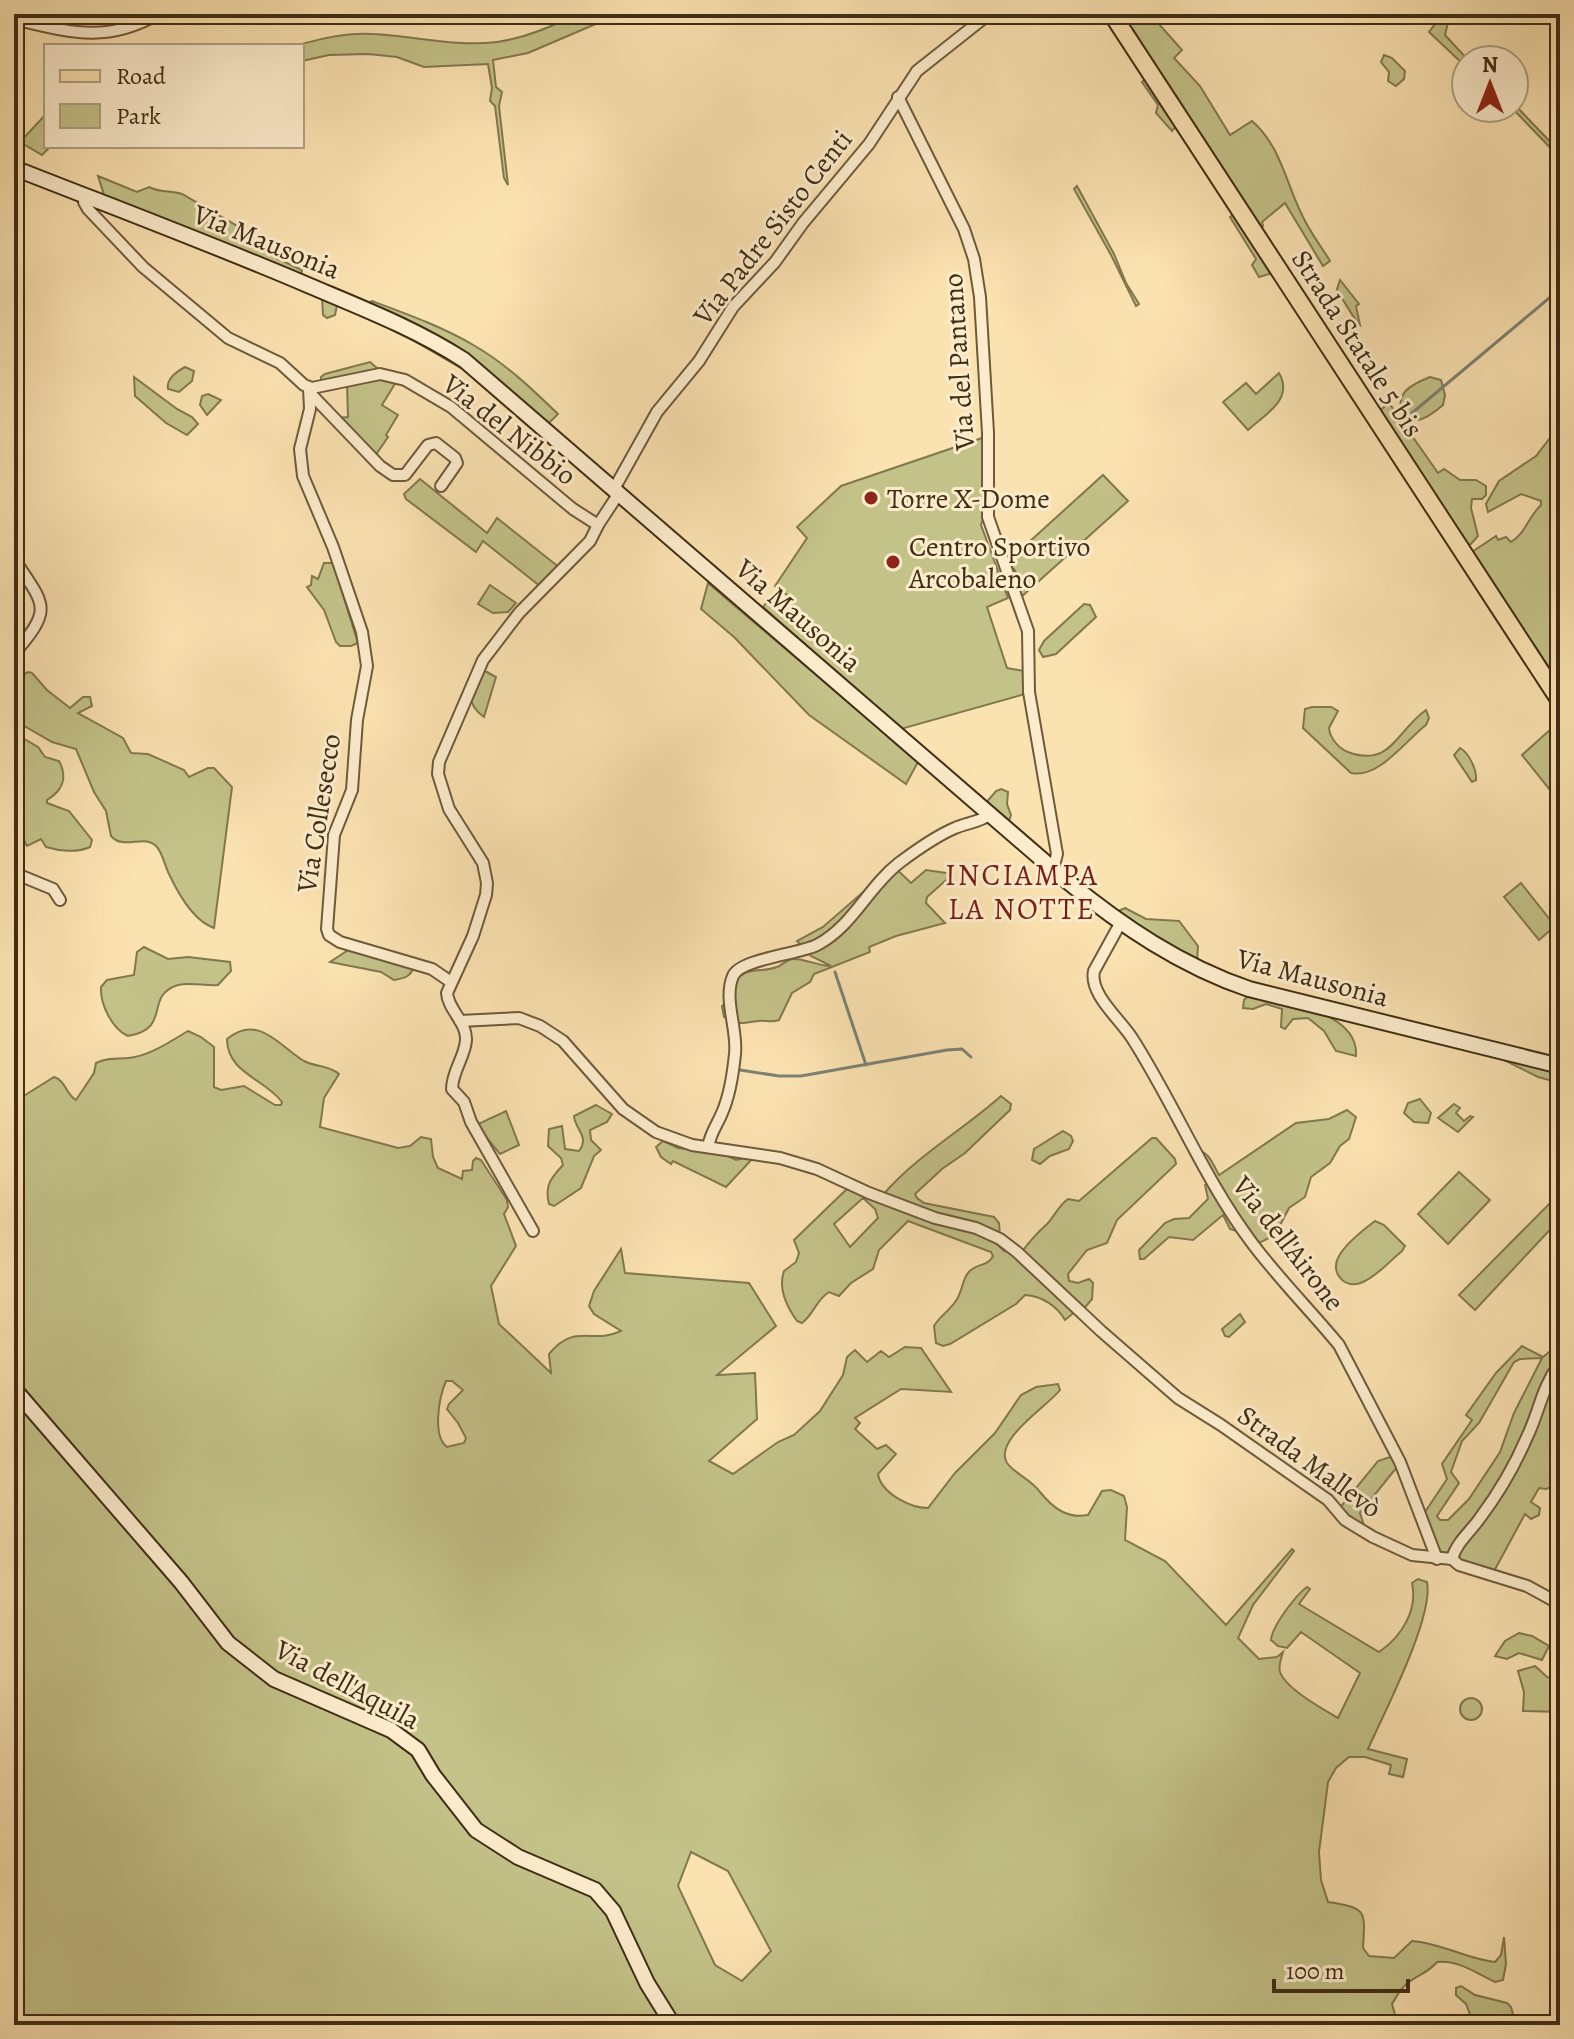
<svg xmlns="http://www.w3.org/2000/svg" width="1574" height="2039" font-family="Alegreya,serif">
<rect width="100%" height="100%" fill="#fbe2b1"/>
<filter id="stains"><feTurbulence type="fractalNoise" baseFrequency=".0025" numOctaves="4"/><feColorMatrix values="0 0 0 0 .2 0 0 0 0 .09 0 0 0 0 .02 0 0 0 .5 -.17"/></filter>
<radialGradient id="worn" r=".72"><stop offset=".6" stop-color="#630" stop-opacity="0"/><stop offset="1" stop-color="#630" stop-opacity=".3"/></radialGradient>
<g fill="#c3c288" stroke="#82784e" stroke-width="2" fill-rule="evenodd">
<path d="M578,14H619L528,53L493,60L496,87L502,92L499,106L508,185L504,178L495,106L490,101L492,88L488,64L424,67L397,57L368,54L329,55L302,61V46H294C320,39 346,32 373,34C414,36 455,47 497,42C526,38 552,26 578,14Z"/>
<path d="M1120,14H1150L1182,50L1174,58L1200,86L1230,135L1252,121C1281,146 1286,184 1303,217C1310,232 1321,246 1330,261L1323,266L1285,203L1262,222L1263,226L1260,229Z"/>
<polygon points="1443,14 1450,14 1445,35 1468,60 1466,60 1466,67 1429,32"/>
<polygon points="1384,55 1392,58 1405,71 1404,79 1396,86 1388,81 1389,72 1381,62"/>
<polygon points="1147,77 1178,124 1172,131 1156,113 1158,105 1142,82"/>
<polygon points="1514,104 1560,152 1560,158 1512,108"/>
<polygon points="46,114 46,146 51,146 42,155 20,142"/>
<path d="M98,176L137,192L149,187C160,193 171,190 182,194L265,242L272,256L302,270L301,276L105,198Z"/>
<polygon points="1077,186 1114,254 1126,283 1139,304 1136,306 1111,255 1074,189"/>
<polygon points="1236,213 1275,272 1259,277 1252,265 1256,259 1230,217"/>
<path d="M160,230C261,271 368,309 462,366L461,368L404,335L337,305L335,315L327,318L323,315L322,298L158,232Z"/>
<path d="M1340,280L1359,304L1356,306L1360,325C1356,322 1341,297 1337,289Z"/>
<path d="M372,301C407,314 443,327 475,346C506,364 532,389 558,414L549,423L454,345L368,303Z"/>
<polygon points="370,362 377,368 374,371 321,382 321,377 325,374"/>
<path d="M185,367L194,371L192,381L179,392L168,389C166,379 177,371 185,367Z"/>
<path d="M1279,373C1294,399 1266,414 1248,430L1223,402L1246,383L1256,394Z"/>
<polygon points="134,377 177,409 192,417 198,424 187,435 166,423 135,396"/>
<path d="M1430,377L1441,380L1445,395L1443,405C1431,415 1418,426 1403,417C1394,393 1410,385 1430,377Z"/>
<polygon points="368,378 398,379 382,405 398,415 386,435 388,437 375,456 337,418 348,417 347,383"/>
<polygon points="208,394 221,400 207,415 200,405 202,396"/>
<polygon points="1389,403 1438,473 1444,469 1460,480 1476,480 1486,486 1486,495 1482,499 1472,499 1471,508 1478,536 1471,544 1465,546 1378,412"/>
<path d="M1560,425V685L1557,687L1469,554L1496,536L1498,540L1506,537L1511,542C1525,534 1529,516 1541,505V501L1521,494L1488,512L1486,504L1499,481L1536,456Z"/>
<polygon points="985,437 985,513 981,525 1008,598 987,607 1007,668 1024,671 1025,694 901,729 763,607 773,594 789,602 791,598 775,586 807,538 797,527 841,486"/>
<polygon points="1103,475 1128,501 1020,598 1014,582 1018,576 1014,569 1010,570 1007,562"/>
<polygon points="420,479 487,533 497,518 560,568 541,587 483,541 476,552 406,499 404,494"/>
<polygon points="324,563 333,563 358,643 351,646 340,646 336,642 324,610 307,587 311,585 312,576 318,579"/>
<polygon points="708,583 918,762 906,784 809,715 734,637 701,609"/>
<polygon points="490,585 516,603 508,612 493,613 478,604"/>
<polygon points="1084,604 1090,605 1096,617 1056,654 1043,657 1039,650 1044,641"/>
<path d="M476,666L496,677L484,717C467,706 465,682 476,666Z"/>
<path d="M28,672L32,673L47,690L70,708L83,697H90L92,706L78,713L123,738L131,753L148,754L184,770L189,777L208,768H214L232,787L214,928C194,921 179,895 170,876C165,867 163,854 157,847C145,833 124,851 111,836L106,811L94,792L76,749L52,742L14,720V679Z"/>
<path d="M1312,707H1331L1338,711L1329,728C1330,738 1338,748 1348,752C1391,768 1396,731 1426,710L1429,718L1426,725C1406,740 1379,779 1351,773L1303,728L1305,709Z"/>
<polygon points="1560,721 1560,798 1558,800 1522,755"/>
<path d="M14,733L38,747L45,757L59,761C68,778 63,790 47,800V803L69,811L92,840L90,847C77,853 59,851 46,847L41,839L27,846L14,821Z"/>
<path d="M1460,748C1469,753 1477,770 1476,780L1472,782L1454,755Z"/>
<polygon points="1001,789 1008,792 1007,804 1011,815 1008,824 985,804 996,791"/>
<path d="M893,866L911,883L926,870L953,874L927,897L926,903L945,923L896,936L869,947L870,952L814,974L810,982L792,993L779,1020C771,1023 766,1020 758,1021C744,1022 738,1027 724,1017L722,1006L733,999C735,962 752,975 777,967C782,965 789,958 794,959C806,959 818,966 831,966L811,956L797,941L823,927Z"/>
<polygon points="1521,883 1555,926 1539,940 1504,897"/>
<polygon points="1125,908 1146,919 1179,921 1198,946 1197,963 1116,912"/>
<path d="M144,947L168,959L188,957L230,962L231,971L218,985C205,986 190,982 178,985C143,996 173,1028 128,1036C112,1029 100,1004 101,987L107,980L134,975L137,952Z"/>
<path d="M353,947L415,965C410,977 406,978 394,980L381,972L330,962Z"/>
<path d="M1250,994C1284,1003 1359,1011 1356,1056L1336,1051L1324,1031L1308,1018L1293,1019L1285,1029L1281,1027L1282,1009L1266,1004L1253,1009L1243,1008L1244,1000Z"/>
<path d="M188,1031L201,1037L214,1047V1087L221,1090L244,1086L275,1105H281L282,1102C265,1079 227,1073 227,1039C259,1013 280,1047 304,1061C315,1067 329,1065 339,1074L324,1098L320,1127L398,1148L410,1146L421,1137L431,1139L433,1157L438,1168L462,1179L463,1171L472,1170L473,1161L476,1158L481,1160L507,1200L508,1207L504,1214L516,1246L491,1286L499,1324L551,1373L549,1354C575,1322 592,1345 621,1331L594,1314L589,1306L594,1291L621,1249L625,1273L749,1283L776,1326L717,1375L755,1373L757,1419L709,1461L733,1474L778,1442L794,1435L820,1411L843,1375L847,1357L855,1350L867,1362L881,1351L889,1357L905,1347L921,1348L951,1392L901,1389L855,1418L860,1423L855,1429L877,1449L886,1445L896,1454L878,1474C881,1493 910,1508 928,1508L955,1473L995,1433L1021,1395L1036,1387L1058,1384L1060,1390C1048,1406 993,1440 1007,1463C1015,1474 1032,1480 1040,1492C1053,1508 1067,1519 1088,1515L1102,1491L1111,1490L1124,1496L1127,1507L1125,1540L1165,1561L1226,1625L1292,1549L1294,1551L1253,1605L1238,1638L1259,1659L1277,1657L1283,1652C1281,1659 1278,1665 1280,1672C1286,1689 1323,1709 1338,1718L1360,1673L1301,1632L1287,1648L1278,1646L1271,1640C1272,1626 1296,1595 1307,1587L1310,1589L1299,1604L1379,1652C1401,1637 1418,1611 1412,1583L1418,1579L1427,1582C1434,1617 1384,1713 1368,1749L1407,1759L1403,1777L1389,1774L1391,1765L1365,1757H1349L1336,1768L1328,1782L1319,1852L1321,1880L1328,1902C1368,1908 1365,1911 1363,1948L1369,1956L1394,1958L1412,1941C1441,1943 1467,1959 1495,1962L1501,1955L1504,1937L1506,1964L1503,1980L1495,1982C1476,1973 1459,1960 1437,1962C1428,1973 1419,1974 1409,1982C1401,1987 1397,1996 1392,2004L1398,2025H677L616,1909L478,1827L420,1748L276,1676L230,1640L14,1384V1102L54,1077C65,1080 66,1094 76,1100L94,1073L96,1063C109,1056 121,1060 135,1057C154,1053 171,1041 188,1031ZM446,1381H452L463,1390L449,1404L447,1409L458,1423L466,1438L464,1443L447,1447C432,1436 439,1397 446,1381ZM691,1852L728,1871L771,1951L742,1981L715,1965L678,1886Z"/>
<polygon points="1471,1049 1560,1071 1560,1083 1538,1077 1502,1059 1469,1051"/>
<path d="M1001,1096L1011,1104L1010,1110L965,1153L942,1169L915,1194L917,1198L924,1203L994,1217L999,1223L1000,1237L882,1196C916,1156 963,1130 1001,1096Z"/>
<polygon points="1420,1099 1431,1113 1428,1123 1414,1122 1404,1113 1408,1103"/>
<polygon points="1454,1104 1460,1108 1456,1113 1464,1121 1470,1116 1473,1117 1458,1132 1438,1118"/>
<path d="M596,1105L612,1114L607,1122L590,1130L591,1140L601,1150L594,1156L581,1188L554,1206L549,1204C544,1185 552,1177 563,1165L561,1158L548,1146L549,1129L562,1126L565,1149L579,1151C590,1136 575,1130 574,1116Z"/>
<path d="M1347,1110L1356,1117L1349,1139L1340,1146L1330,1163L1311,1177L1305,1197L1289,1208L1275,1235L1255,1245L1196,1151C1209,1150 1213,1165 1219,1175L1296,1123L1329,1119Z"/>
<polygon points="506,1111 519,1145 500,1154 476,1125"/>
<polygon points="1063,1131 1071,1136 1073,1141 1069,1149 1050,1156 1040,1164 1032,1160 1034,1149"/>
<path d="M1152,1138H1156L1175,1159L1176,1164L1117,1220L1107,1243L1087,1250L1068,1274L1069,1281L1078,1283L1089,1279L1093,1283L1092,1299L1082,1311L1021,1253C1029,1242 1037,1233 1047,1224C1055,1216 1058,1206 1068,1199L1079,1201Z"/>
<polygon points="663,1141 678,1148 724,1154 736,1160 755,1156 726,1187 673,1161 671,1164 661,1157 656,1147"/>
<polygon points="1459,1172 1490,1200 1448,1244 1418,1214"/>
<polygon points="1210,1182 1242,1233 1230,1229 1223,1215 1193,1240 1169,1237 1144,1259 1140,1259 1139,1250 1165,1223 1174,1219 1189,1218 1208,1199 1205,1185"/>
<path d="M850,1186C888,1199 981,1223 1004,1251L1016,1253L1077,1310L1065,1320C1057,1306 1042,1296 1025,1295L1016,1304L950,1344L943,1346L936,1343L934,1326C940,1316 949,1311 955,1302C962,1294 962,1280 968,1273C975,1263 988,1267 993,1256L991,1252L908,1221L879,1250L873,1269L851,1283L839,1296L829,1292C816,1300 814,1314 802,1323L797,1321C787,1307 778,1288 784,1271L796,1262L799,1253L794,1240ZM863,1198L875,1209L878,1218L850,1247L834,1224Z"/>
<polygon points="1553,1200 1560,1206 1560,1219 1475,1310 1459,1295"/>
<path d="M1375,1221L1384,1225L1405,1246L1402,1251C1390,1261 1377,1276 1363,1282C1345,1291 1329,1272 1339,1256C1346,1243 1363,1230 1375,1221Z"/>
<polygon points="1240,1314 1245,1322 1229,1337 1225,1336 1222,1329"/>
<path d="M1560,1343V1361L1548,1378L1560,1387V1484L1546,1489L1539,1488L1531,1502L1540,1508L1539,1515L1531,1519L1525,1514L1493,1573L1438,1557L1421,1518L1447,1479L1442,1464L1472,1420L1466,1415L1496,1373L1522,1346L1543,1357ZM1542,1358L1514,1413L1500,1452L1469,1499L1448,1520H1440L1437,1516L1459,1483L1451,1472L1462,1441L1479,1423L1514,1362L1520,1359Z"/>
<polygon points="14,1394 121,1518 272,1682 389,1732 415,1753 473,1832 593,1893 610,1913 669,2025 14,2025"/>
<polygon points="1393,1456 1397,1467 1360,1513 1365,1529 1338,1510 1378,1461"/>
<polygon points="1519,1633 1532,1636 1549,1646 1542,1660 1519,1653 1507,1659 1495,1656 1505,1641"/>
<polygon points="1535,1666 1547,1677 1560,1682 1560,1712 1523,1711 1524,1692 1518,1671"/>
<circle cx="1471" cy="1709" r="11"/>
<polygon points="1461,1986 1475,1995 1507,2003 1511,2007 1516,2025 1474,2025 1466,2004 1456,1995 1456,1988"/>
</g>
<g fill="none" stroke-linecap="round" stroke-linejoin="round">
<g stroke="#7c8276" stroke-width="3">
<polyline points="1412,413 1560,289"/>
<polyline points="835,972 866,1065"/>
<polyline points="740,1070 779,1076 801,1076 947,1050 962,1049 971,1057"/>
</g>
<g stroke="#6f5a3b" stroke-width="14">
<g id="minor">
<path d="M14,19C69,32 106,44 158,14"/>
<polyline points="898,97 964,229 974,259 980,297 988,433 988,517 1028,631 1029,692 1057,854 1053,869"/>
<polyline points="85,196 84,202 88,209 143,267 228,338 280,363 304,385 312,388 380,374 405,380 451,407 573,509 598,525"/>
<polyline points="309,388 310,409 300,449 303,476 333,547 362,632 367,666 357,720 352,790 334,835 327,929 329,935 340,942 432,969 451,982"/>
<polyline points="310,393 380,466 393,475 405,475 428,445 436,443 455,458 457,463 441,486"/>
<polyline points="614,489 657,412 699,361 733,307 775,262 803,223 869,144 917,71 989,14"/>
<path d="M14,559C46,607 53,608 14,654"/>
<polyline points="14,873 53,889 60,900"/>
<path d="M1121,922L1094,971C1089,994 1120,1019 1132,1038C1175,1105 1204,1179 1252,1243C1279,1279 1311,1311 1339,1345L1400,1462L1437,1559"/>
<polyline points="460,1021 519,1018 540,1026 563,1041 623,1109 656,1132 692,1145 780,1158 817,1169 869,1193 935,1218 976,1228 1000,1239 1017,1252 1101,1331 1178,1398 1221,1425 1328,1500 1345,1520 1373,1537 1412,1555 1452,1559"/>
<path d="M708,1147C710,1134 717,1125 722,1113C730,1095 733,1074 735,1054C738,1030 723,999 733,976C740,959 799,954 817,945C853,926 868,887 899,863C915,851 936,836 955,828C966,823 980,822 989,815"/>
<path d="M533,1231L471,1122L464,1102L452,1089C452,1071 465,1057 466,1040C467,1022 448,1010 447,993L473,936L486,895L487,883L483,863L449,809L438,774L439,762L483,660L519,613L590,541L598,525L619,493"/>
<path d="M1560,1363C1541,1389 1540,1410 1527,1437C1515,1465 1498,1494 1480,1518C1471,1531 1456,1543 1452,1559L1459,1565L1527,1586L1560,1604"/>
</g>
</g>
<g stroke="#402d14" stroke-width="18">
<g id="secondary">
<path d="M14,168C113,207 212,244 310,286C362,308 416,329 464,360L1067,881C1122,926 1181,966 1249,989L1560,1066"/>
<polyline points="14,1389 181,1582 228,1643 274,1679 391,1730 418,1750 433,1775 476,1830 518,1857 595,1890 613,1911 647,1983 673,2025"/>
</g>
</g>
<g stroke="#402d14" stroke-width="20">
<polyline id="primary" points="1112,14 1560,701"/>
</g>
<use href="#minor" stroke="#fceccc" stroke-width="10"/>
<use href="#secondary" stroke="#fceccc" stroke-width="14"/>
<use href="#primary" stroke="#fbe2b1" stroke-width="16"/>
</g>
<g fill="#8f2418" stroke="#fceccc" stroke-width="3">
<circle cx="871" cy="498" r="8"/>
<circle cx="893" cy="562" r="8"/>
</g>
<g text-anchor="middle" stroke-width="6" stroke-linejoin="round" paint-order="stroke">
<g font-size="28" fill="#402d14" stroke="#fceccc">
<text transform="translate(772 227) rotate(-52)" y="10">Via Padre Sisto Centi</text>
<text transform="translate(267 241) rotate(22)" y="10">Via Mausonia</text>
<text transform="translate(1358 343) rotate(57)" y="10">Strada Statale 5 bis</text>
<text transform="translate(958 362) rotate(-94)" y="10">Via del Pantano</text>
<text transform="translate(510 429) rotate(38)" y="10">Via del Nibbio</text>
<text transform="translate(799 615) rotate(41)" y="10">Via Mausonia</text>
<text transform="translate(318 813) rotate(-81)" y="10">Via Collesecco</text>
<text transform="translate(1313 977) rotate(15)" y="10">Via Mausonia</text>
<text transform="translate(1289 1243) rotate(52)" y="10">Via dell'Airone</text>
<text transform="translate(1310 1461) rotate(36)" y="10">Strada Mallevò</text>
<text transform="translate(348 1684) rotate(28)" y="10">Via dell'Aquila</text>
</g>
<g font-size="28" fill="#402d14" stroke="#fceccc" text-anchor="start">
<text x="887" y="508">Torre X-Dome</text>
<text x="909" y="556">Centro Sportivo<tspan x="909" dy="32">Arcobaleno</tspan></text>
</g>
<g font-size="30" letter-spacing="2" fill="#7a1f14" stroke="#fceccc">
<text x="1022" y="885">INCIAMPA<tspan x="1022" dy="34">LA NOTTE</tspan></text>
</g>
</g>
<rect width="1574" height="2039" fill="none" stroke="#fbe2b1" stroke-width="48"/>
<rect x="16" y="16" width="1542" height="2007" fill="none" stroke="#402d14" stroke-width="4"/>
<rect x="24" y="24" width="1526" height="1991" fill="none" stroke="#402d14" stroke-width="2"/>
<rect x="44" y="44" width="260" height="104" fill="#fceccc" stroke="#b1a082" stroke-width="2"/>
<rect x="60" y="70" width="40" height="12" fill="#fbe2b1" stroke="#b1a082" stroke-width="2"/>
<text x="116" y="84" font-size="24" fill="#402d14">Road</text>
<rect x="60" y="104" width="40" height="24" fill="#c3c288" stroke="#b1a082" stroke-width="2"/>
<text x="116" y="124" font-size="24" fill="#402d14">Park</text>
<g transform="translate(1490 84)"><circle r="38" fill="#fceccc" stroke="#b1a082" stroke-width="2"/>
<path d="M0-6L14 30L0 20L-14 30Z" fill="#8f2418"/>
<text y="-12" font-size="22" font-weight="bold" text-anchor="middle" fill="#402d14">N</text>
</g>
<path d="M1274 1979v12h134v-12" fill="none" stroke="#402d14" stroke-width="4"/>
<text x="1286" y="1979" font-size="24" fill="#402d14" stroke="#fceccc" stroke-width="6" paint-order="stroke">100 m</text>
<rect width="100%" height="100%" filter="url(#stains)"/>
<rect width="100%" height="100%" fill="url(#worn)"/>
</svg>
